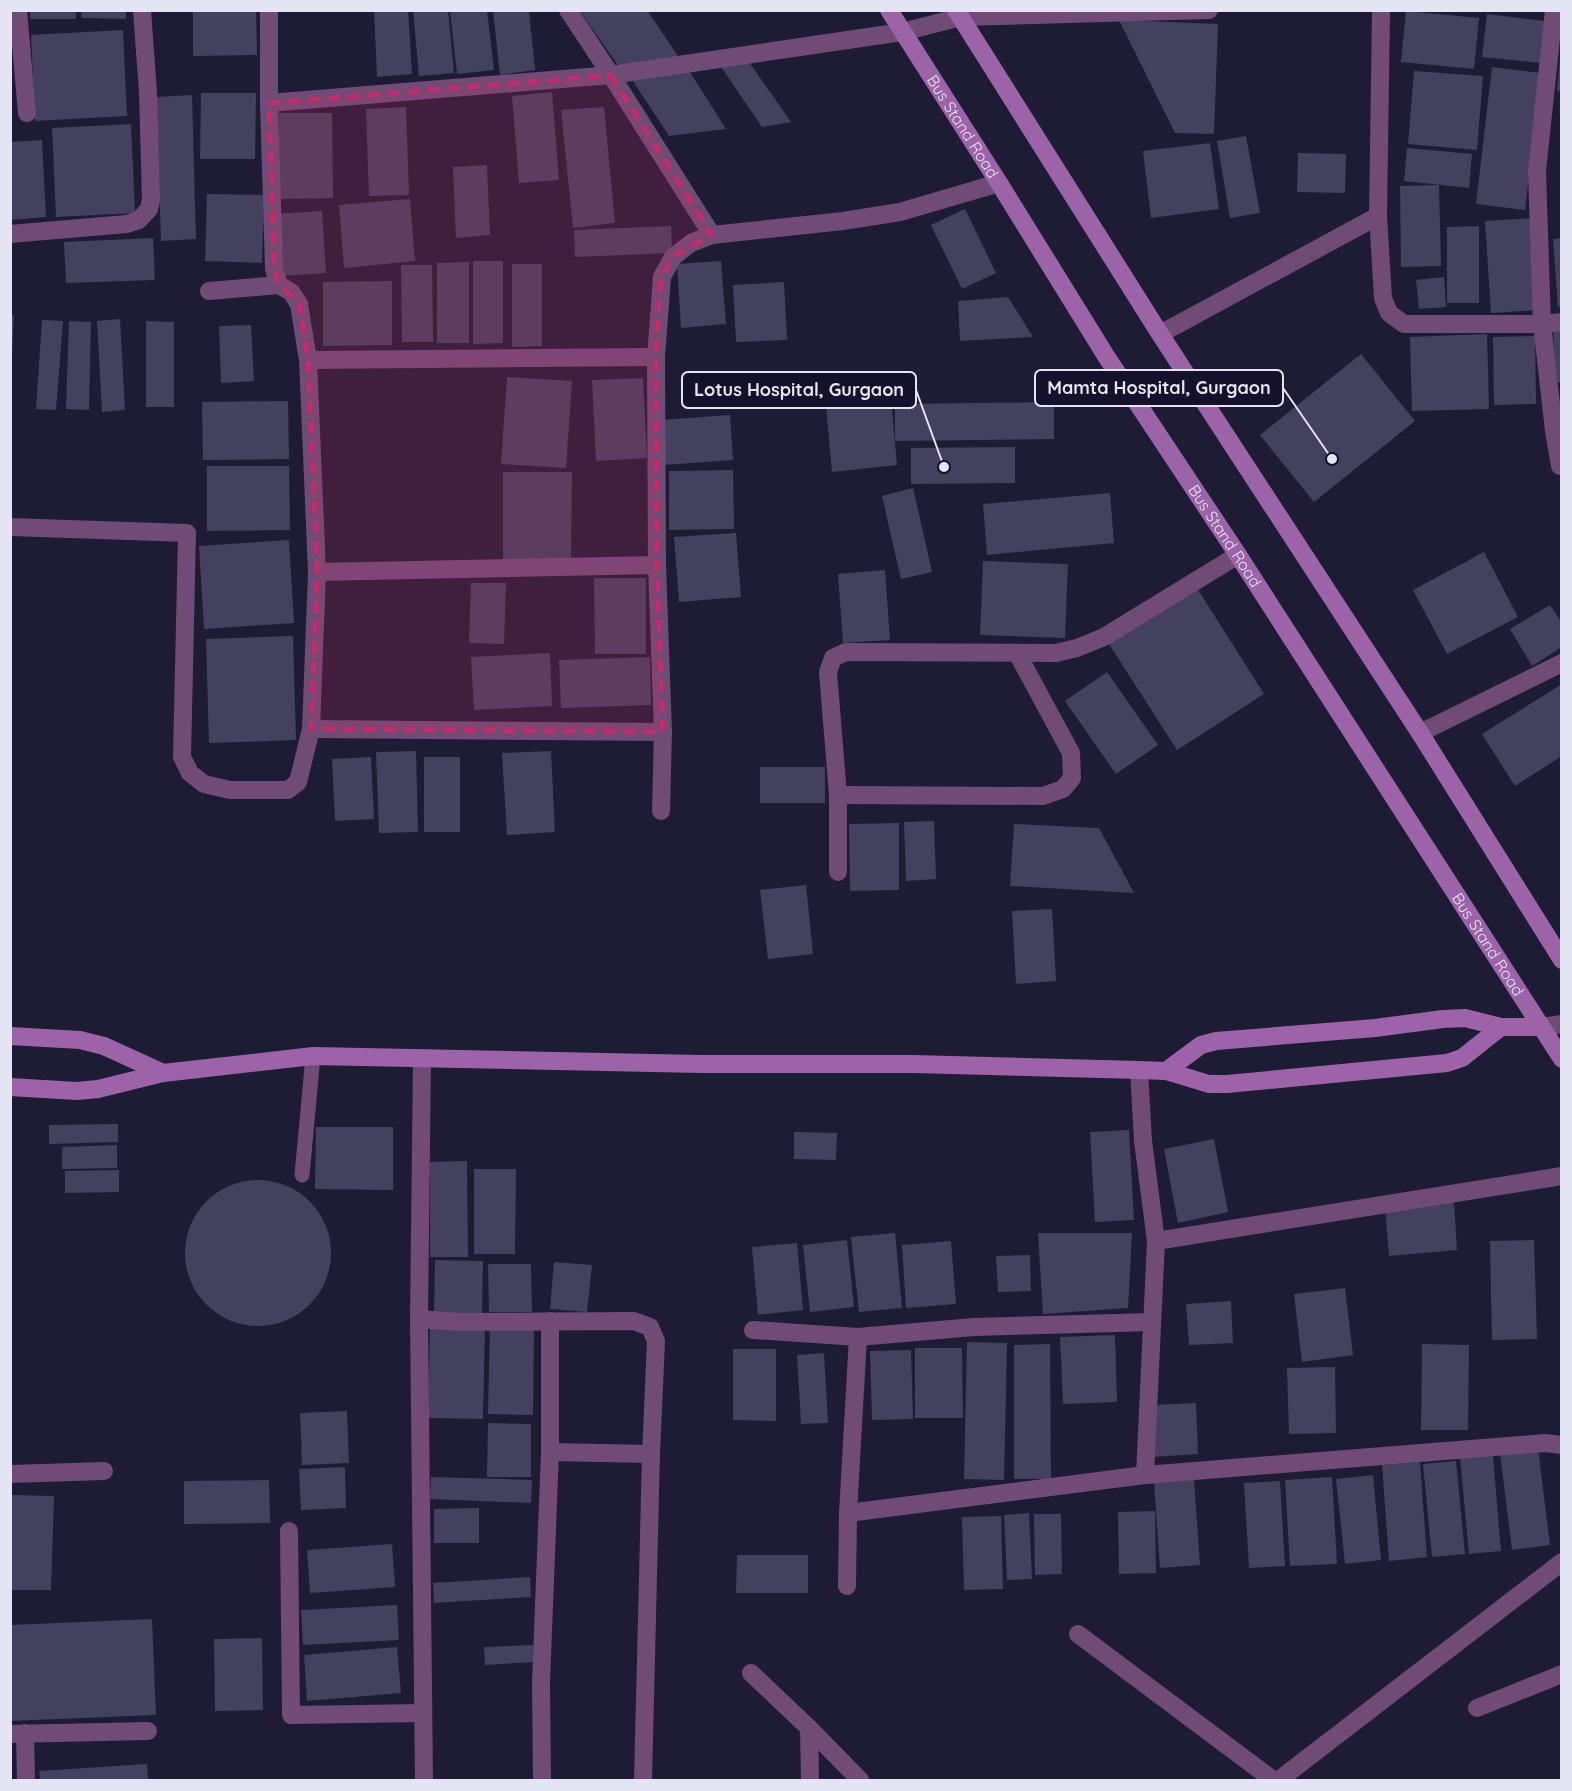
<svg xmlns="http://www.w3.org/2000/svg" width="1572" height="1791" font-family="Quicksand,sans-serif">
<rect width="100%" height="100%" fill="#1e1b34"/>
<g fill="#43415d">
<rect x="30" y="10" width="46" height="9"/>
<polygon points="82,10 126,10 126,19 81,18"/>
<polygon points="193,10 256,10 257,55 193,56"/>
<polygon points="374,10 408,10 412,74 377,77"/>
<polygon points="413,10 448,10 454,73 419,76"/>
<polygon points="450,10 487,10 494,70 457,74"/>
<polygon points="493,10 529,10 535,70 500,75"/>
<polygon points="579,10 647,10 680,59 620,68"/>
<polygon points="1406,11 1479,18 1474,69 1401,62"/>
<polygon points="1487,14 1545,21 1540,63 1482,57"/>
<polygon points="1119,20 1218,24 1214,134 1175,133"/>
<polygon points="123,30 127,116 35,121 31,35"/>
<polygon points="1560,59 1562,59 1562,92 1557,91"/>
<polygon points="749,62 791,122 762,127 721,67"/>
<polygon points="1492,67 1541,73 1525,210 1476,204"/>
<polygon points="688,69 726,129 669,136 631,78"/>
<polygon points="1414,71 1483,76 1477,150 1408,144"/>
<polygon points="552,92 559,180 519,183 512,96"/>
<polygon points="201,93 256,93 255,159 200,159"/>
<polygon points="192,95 196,239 161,241 156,97"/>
<polygon points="406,107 409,195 369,196 366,109"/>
<polygon points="604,107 615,223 573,228 561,110"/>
<polygon points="279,113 332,113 333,198 279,199"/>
<polygon points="131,124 135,213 56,217 52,128"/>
<polygon points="1246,136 1260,213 1230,218 1217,141"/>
<polygon points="42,140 46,217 10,220 10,142"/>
<polygon points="1210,143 1219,209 1151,218 1143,151"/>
<polygon points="1407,148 1472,154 1469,188 1404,181"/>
<polygon points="1298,153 1346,154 1345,193 1297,192"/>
<polygon points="487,165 490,235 456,238 453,167"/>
<polygon points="1439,185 1441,266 1401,267 1400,186"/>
<polygon points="207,194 264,195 262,263 205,261"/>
<polygon points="410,199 415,261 344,268 339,205"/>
<polygon points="965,209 996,273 962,289 931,225"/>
<polygon points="322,211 326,273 279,276 276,214"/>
<polygon points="1534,218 1539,310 1491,313 1485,221"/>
<polygon points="671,226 672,253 575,257 574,230"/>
<polygon points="1479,226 1479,303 1447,303 1447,227"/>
<polygon points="153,238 155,280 66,283 64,242"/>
<polygon points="1562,238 1562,307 1558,307 1553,239"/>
<polygon points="473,261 503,261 503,343 473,344"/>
<polygon points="721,261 726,324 681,328 677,264"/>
<polygon points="469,262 469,343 437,343 437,263"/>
<polygon points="512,264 542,264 542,346 512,347"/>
<polygon points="401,265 432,265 433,342 402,342"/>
<polygon points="1444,277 1446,307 1419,309 1416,280"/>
<polygon points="392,281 392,345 323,346 323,282"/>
<polygon points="784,282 787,340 736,342 733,285"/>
<polygon points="1008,297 1033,337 960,341 958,301"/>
<polygon points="10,315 14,315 12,355 10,355"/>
<polygon points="120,319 125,410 102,412 97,321"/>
<polygon points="42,320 63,321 56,410 36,409"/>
<polygon points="69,321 91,322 89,410 66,409"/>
<polygon points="146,321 174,322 174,407 146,407"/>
<polygon points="251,325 254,381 221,383 219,326"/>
<polygon points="1553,330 1562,330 1562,382 1556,383"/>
<polygon points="1487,334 1489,409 1412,411 1410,337"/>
<polygon points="1535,336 1536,404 1494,405 1493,337"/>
<polygon points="1361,354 1415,421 1314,502 1260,435"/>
<polygon points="507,377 572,381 566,468 501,464"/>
<polygon points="643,378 647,458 596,461 592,380"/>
<polygon points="891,400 897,465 832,472 826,406"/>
<polygon points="288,401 289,459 203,460 202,402"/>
<polygon points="1054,402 1054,439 895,441 895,404"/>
<polygon points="730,415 733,460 664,465 661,420"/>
<polygon points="1015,447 1015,483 911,484 911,448"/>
<polygon points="207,466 289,466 290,530 207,531"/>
<polygon points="733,470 734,529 669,530 669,471"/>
<polygon points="503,472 572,472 571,559 503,559"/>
<polygon points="913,488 932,572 901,579 882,496"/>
<polygon points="1110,493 1114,543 987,555 983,504"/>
<polygon points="736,533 741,597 679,602 674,537"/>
<polygon points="289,540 294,623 204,629 199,546"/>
<polygon points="1484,552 1518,617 1447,654 1413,590"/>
<polygon points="983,561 1068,564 1065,638 980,635"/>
<polygon points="885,570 890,640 843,643 838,574"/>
<polygon points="594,578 646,578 646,654 595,654"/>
<polygon points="471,583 506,583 504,644 469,643"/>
<polygon points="1197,588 1264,694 1177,750 1109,644"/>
<polygon points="1550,605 1562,623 1562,647 1532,666 1510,629"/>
<polygon points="293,636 296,740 209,743 206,639"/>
<polygon points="550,653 552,706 474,710 471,657"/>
<polygon points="650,657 651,705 561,708 559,660"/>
<polygon points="1107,672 1158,745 1116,774 1065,701"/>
<polygon points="1562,684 1562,756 1515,786 1482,734"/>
<polygon points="416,751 418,832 379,833 376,752"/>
<polygon points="551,751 555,832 507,835 502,753"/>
<polygon points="371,757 374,819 335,821 332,759"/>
<rect x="424" y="757" width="36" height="75"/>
<rect x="760" y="767" width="65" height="36"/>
<polygon points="934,821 936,879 906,881 904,822"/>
<polygon points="899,823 899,890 850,891 849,824"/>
<polygon points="1014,824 1099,828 1134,893 1010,886"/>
<polygon points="806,885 813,954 768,959 760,890"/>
<polygon points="1052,909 1056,981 1016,984 1012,911"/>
<polygon points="118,1124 118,1142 49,1144 49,1125"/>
<polygon points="316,1127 393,1127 393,1190 315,1189"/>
<polygon points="1129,1130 1134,1220 1095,1222 1090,1132"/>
<polygon points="794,1132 837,1133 836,1160 794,1159"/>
<polygon points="1214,1139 1228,1212 1178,1223 1164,1149"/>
<polygon points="117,1145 117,1168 62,1169 62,1147"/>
<polygon points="467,1161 468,1257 430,1257 430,1162"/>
<polygon points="474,1169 516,1169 515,1254 474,1254"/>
<polygon points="119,1170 119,1192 65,1193 65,1171"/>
<circle cx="258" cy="1253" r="73"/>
<polygon points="1454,1202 1457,1250 1389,1256 1385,1207"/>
<polygon points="895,1233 902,1308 859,1312 851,1237"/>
<polygon points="1038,1233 1132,1233 1128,1308 1043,1314"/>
<polygon points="847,1240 854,1307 810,1312 803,1245"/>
<polygon points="1534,1240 1537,1339 1492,1340 1490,1241"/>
<polygon points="951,1241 956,1304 906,1308 902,1245"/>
<polygon points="797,1243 803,1310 758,1315 752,1247"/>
<polygon points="1030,1255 1031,1291 998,1292 996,1256"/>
<polygon points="435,1260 483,1261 482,1316 434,1316"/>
<polygon points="554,1262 592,1265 587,1312 550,1309"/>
<polygon points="488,1264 531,1264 532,1312 489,1312"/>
<polygon points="1345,1288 1353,1355 1302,1362 1294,1294"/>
<polygon points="1231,1301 1233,1343 1189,1345 1186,1304"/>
<polygon points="430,1325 485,1325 483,1419 428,1418"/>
<polygon points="490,1325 534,1325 533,1415 488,1414"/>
<polygon points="1115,1335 1117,1402 1063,1404 1060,1337"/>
<polygon points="967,1342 1007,1343 1004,1480 964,1479"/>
<polygon points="1050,1344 1051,1479 1014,1479 1014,1345"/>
<polygon points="1422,1344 1469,1345 1468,1430 1421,1430"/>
<polygon points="915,1348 962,1348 963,1418 915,1418"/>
<polygon points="733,1349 776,1349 776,1421 733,1420"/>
<polygon points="911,1350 913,1419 872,1420 870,1351"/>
<polygon points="824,1353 828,1423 801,1424 797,1355"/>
<polygon points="1335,1367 1336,1433 1289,1434 1287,1368"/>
<polygon points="1196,1403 1198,1454 1153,1457 1151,1405"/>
<polygon points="347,1411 349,1463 302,1465 300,1413"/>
<polygon points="488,1423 531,1424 531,1477 487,1477"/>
<polygon points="1538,1448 1550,1545 1512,1550 1500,1453"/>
<polygon points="1493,1455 1501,1551 1469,1554 1460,1458"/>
<polygon points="1456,1461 1465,1554 1432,1557 1423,1464"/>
<polygon points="1420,1462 1427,1557 1389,1561 1382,1465"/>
<polygon points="345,1467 346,1508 301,1510 299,1469"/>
<polygon points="1373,1475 1381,1560 1345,1564 1336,1479"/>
<polygon points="431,1477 532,1480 531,1503 430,1499"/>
<polygon points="1332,1477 1337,1564 1290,1566 1285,1480"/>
<polygon points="1194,1479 1200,1565 1160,1568 1154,1482"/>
<polygon points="269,1480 270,1523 184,1524 184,1481"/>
<polygon points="1280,1481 1285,1566 1249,1568 1244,1483"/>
<polygon points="10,1495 54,1496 51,1590 10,1590"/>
<polygon points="479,1508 479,1543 434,1543 434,1509"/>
<polygon points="1155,1511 1156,1573 1119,1574 1118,1512"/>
<polygon points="1029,1513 1032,1579 1007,1580 1004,1515"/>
<polygon points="1034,1514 1061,1514 1062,1574 1035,1575"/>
<polygon points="1001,1516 1003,1589 964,1590 962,1517"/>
<polygon points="392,1544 395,1587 310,1593 307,1550"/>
<polygon points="737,1555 808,1555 808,1593 736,1593"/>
<polygon points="530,1577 531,1597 434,1603 433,1583"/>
<polygon points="397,1605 399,1640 303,1645 301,1610"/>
<polygon points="152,1619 156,1715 10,1721 10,1625"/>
<polygon points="262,1638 263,1710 215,1711 214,1639"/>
<polygon points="533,1645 534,1662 485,1665 484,1647"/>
<polygon points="397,1647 401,1693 307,1701 304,1655"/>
<polygon points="147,1764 148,1780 40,1780 39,1771"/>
</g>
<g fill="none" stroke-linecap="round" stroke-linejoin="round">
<polyline stroke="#6f4b76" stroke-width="15" points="302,1175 313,1056"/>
<g stroke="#6f4b76" stroke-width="18">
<polyline points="18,10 27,113"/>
<polyline points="568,10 611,75 712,235"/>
<polyline points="1381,10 1378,216 1383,298 1389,313 1404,324 1542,324 1562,322"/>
<polyline points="1554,10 1537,171 1542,324 1554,431 1560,466"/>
<polyline points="269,103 611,75 902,32 961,17 1209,10"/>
<polyline points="10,234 127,224 139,220 149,209 151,200 148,93 142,10"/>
<polyline points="209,291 279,285"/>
<polyline points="1160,334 1378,216"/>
<polyline points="308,360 656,357"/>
<polyline points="10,527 187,533 182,757 190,773 204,784 230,790 288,790 298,782 311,729 317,572 308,360 299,304 291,292 279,285 274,269 269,103 269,10"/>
<polyline points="317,572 657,565"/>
<polyline points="311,729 663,732"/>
<polyline points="1420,733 1562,663"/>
<polyline points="838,795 1043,796 1063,789 1072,778 1071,753 1017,653"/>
<polyline points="661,811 663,732 657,565 656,357 662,277 673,257 691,243 712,235 843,221 900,212 999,183"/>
<polyline points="838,872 838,795 828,672 833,658 846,652 1056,653 1077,648 1104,637 1238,555"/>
<polyline points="1541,1027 1562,1024"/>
<polyline points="422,1058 419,1319 424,1780"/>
<polyline points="1139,1070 1143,1141 1156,1241 1145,1475"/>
<polyline points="1156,1241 1562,1176"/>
<polyline points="419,1319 459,1322 634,1321 650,1327 656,1341 651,1454 643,1780"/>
<polyline points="753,1330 858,1337 974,1327 1151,1322"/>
<polyline points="550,1452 651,1454"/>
<polyline points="10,1474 104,1471"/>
<polyline points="848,1513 1145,1475 1545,1443 1562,1445"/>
<polyline points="289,1531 291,1715 423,1713"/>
<polyline points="847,1586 848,1513 858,1337"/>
<polyline points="1078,1634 1273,1780"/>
<polyline points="751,1673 809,1728 860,1780"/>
<polyline points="1477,1708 1562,1674"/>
<polyline points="809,1728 810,1780"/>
<polyline points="25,1733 26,1780"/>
<polyline points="10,1734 148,1731"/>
<polyline points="542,1780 541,1682 550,1452 550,1321"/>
<polyline points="1279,1780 1562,1562"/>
</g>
<g stroke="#9c63a8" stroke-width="18">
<path id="s1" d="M889,10L999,183L1106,356L1238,555L1562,1059"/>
<polyline points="956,10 1160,334 1420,733 1562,960"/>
<polyline points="10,1036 80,1040 104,1046 163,1073"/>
<polyline points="1166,1071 1201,1045 1216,1041 1375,1028 1443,1019 1465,1018 1501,1027 1541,1027"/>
<polyline points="10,1087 77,1091 98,1089 163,1073 313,1056 701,1064 913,1064 1139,1070 1166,1071 1209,1084 1227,1084 1447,1063 1462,1058 1501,1027"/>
</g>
</g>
<path fill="#c62c6a" fill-opacity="0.2" stroke="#c62c6a" stroke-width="4.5" stroke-dasharray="12 8" stroke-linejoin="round" d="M611,75L712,235L673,257L662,277L660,295L656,357L657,565L663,732L311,729L317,572L308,360L299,304L279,285L274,269L269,103Z"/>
<g text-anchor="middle" stroke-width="5" stroke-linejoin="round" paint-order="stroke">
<g font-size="16" fill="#e5e4f5" stroke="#15112a">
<text dy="6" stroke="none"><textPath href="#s1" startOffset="138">Bus Stand Road</textPath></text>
<text dy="6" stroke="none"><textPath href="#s1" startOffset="624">Bus Stand Road</textPath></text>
<text dy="6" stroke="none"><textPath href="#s1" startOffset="1110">Bus Stand Road</textPath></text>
</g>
</g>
<path fill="none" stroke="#e5e4f5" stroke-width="2" d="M1332 459L1283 388M944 467L916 390"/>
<g fill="#e5e4f5" stroke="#15112a" stroke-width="2">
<circle cx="1332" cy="459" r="6"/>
<circle cx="944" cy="467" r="6"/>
</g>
<g fill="#15112a" stroke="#e5e4f5" stroke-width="2">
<rect x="1035" y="370" width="248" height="36" rx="6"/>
<rect x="682" y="372" width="234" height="36" rx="6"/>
</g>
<g font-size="18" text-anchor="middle" font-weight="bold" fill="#e5e4f5">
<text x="1159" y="394">Mamta Hospital, Gurgaon</text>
<text x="799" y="396">Lotus Hospital, Gurgaon</text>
</g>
<rect width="1572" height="1791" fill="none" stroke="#e5e4f5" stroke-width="24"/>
</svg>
